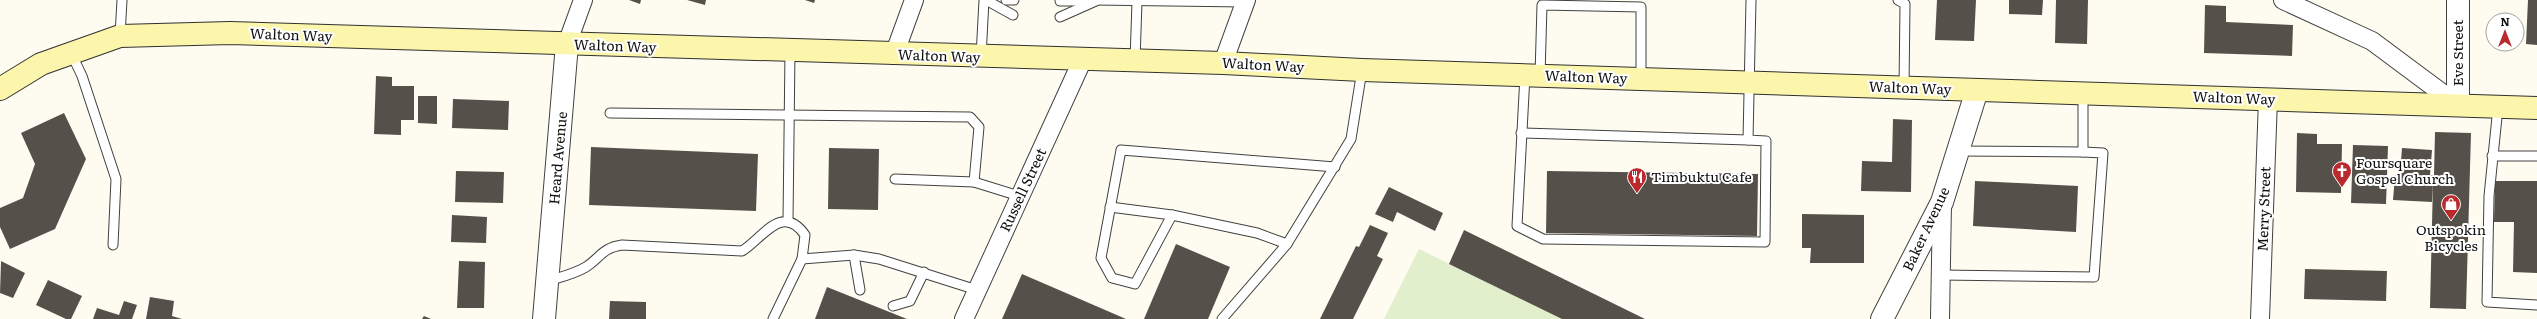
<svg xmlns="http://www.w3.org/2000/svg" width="2537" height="319" font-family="Literata,serif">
<rect width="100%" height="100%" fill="#fefcf0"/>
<polygon fill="#e2efcc" points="1419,249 1562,319 1384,319"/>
<g fill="#56504b">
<polygon points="629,0 641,0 640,4"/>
<polygon points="687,0 706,0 705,5"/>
<polygon points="805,0 815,0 814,3"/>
<polygon points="1937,0 1976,0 1974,41 1935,40"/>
<polygon points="2009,0 2043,0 2042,15 2009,14"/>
<polygon points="2056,0 2088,0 2087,44 2055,43"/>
<polygon points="2528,0 2537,0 2537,45 2526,44"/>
<polygon points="2205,5 2226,6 2226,22 2293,25 2292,56 2204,53"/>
<polygon points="376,76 392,77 392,86 414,86 414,120 401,120 401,135 374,134"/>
<polygon points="418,96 437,96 437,124 418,123"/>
<polygon points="453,99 509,101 508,130 452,128"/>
<polygon points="64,113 86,159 55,229 10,249 0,227 0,208 23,198 35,164 21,133"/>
<polygon points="1893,119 1912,120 1911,192 1861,191 1862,161 1892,162"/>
<polygon points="2435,132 2471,133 2466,309 2430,308 2433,182 2432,202 2393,200 2395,175 2400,175 2402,148 2432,150 2430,175 2434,175"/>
<polygon points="2297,133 2317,134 2317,144 2342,144 2341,193 2296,192"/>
<polygon points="2353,145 2388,146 2386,204 2351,203"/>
<polygon points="591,147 758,154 756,211 589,205"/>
<polygon points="829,148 879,149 878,210 828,209"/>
<polygon points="456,171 504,172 503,203 455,202"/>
<polygon points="1547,171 1758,174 1757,236 1546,233"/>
<polygon points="1975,181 2078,186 2076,232 1973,226"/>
<polygon points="2495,181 2537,181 2537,273 2513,272 2514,222 2494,222"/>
<polygon points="1389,187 1443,213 1435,231 1397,212 1393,222 1375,214"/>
<polygon points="1802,214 1864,215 1864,263 1810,263 1811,248 1802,248"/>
<polygon points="452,215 487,217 486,243 451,242"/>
<polygon points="1370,225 1388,233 1377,256 1383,259 1353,319 1320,319 1356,246 1359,247"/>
<polygon points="1464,230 1645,319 1562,319 1449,264"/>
<polygon points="1176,244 1230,267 1208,319 1144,319"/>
<polygon points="1,261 25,273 13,298 0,293"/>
<polygon points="459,261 485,262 484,308 457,308"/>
<polygon points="2305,269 2387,271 2386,301 2304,299"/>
<polygon points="1022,274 1126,319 1002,319"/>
<polygon points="48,280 82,296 71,319 66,319 36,305"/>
<polygon points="827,287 907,319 815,319"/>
<polygon points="150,297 174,301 172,316 182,319 146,319"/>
<polygon points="124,301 137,305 132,319 93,319 97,308 119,315"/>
<polygon points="610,301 646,302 646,319 609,319"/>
<polygon points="424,316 431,319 422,319"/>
</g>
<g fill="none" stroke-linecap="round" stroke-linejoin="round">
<g stroke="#414141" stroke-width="11">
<g id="service">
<polyline points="986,0 1013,15"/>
<polyline points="1006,0 1014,0"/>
<polyline points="1094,0 1245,2"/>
<polyline points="1898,0 1905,4 1904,88"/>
<polyline points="1060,1 1093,1"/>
<polyline points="1060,17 1096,1"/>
<polyline points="120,36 122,0"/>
<polyline points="71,53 82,76 116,179 113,245"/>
<polyline points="981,57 984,0"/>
<polyline points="1135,60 1137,2"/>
<polyline points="1525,75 1517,226 1543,239 1765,242 1766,141 1748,140 1751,0"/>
<polyline points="1540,76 1542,5 1641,7 1641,79"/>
<polyline points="2498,107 2489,196 2487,302 2537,305"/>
<polyline points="610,113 970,117 979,127 974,182 895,179"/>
<polyline points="1521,133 1748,140"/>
<polyline points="1958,151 2083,152 2083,93"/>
<polyline points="2492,156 2537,156"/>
<polyline points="974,182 1019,196"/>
<polyline points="1110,207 1172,215"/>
<polyline points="788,221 790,51"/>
<polyline points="1287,244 1257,233 1172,215 1135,284 1112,278 1101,258 1121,150 1335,167"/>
<polyline points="854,255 860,290"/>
<polyline points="1941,275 2094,277 2103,153 2083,152"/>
<path d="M548,281C561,277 574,274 586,267C601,257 602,248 622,245L742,251C762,239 782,202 805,235L802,259L854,255L879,259L977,290"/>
<polyline points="893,306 910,301 924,272"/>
<polyline points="773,319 802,259"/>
<polyline points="1222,319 1287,244 1351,139 1362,70"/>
</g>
</g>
<g stroke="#414141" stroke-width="20">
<g id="minor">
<polyline points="2283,0 2372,41 2458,105"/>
<polyline points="567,44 583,0"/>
<polyline points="894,55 914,0"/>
<polyline points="1223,63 1246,0"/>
<polyline points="964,319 1082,61"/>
<polyline points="1940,319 1942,203"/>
<polyline points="2260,319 2268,99"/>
</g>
</g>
<g stroke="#414141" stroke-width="24">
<g id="tertiary">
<polyline points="2458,105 2458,0"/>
<polyline points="544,319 567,44"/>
<polyline points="1882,319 1942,202 1977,90"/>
</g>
</g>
<g stroke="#303030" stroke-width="24">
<polyline id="secondary" points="0,89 41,64 120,36 230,33 1223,63 1362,70 2537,108"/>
</g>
<use href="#service" stroke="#fff" stroke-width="9"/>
<use href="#minor" stroke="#fff" stroke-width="18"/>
<use href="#tertiary" stroke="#fff" stroke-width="22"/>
<use href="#secondary" stroke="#fcf6ad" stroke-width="22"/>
</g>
<defs>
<g id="church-pin" transform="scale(1)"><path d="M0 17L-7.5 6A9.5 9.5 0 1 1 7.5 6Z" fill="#ba2a2d" stroke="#fff"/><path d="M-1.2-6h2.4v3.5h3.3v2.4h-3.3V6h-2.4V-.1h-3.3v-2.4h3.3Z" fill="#fff"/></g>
<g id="restaurant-pin" transform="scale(1)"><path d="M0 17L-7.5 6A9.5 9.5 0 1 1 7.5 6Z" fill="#ba2a2d" stroke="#fff"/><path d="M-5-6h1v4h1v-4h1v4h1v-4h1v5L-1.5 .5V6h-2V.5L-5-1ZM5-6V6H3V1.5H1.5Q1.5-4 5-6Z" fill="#fff"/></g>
<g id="shop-pin" transform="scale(1)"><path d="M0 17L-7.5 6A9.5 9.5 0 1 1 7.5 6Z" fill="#ba2a2d" stroke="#fff"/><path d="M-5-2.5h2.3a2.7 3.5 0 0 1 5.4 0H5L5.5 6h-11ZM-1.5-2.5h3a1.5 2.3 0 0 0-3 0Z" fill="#fff"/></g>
</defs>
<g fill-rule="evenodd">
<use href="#church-pin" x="2342" y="171"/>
<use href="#restaurant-pin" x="1637" y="177"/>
<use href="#shop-pin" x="2451" y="204"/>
</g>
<g text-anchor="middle" stroke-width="4" stroke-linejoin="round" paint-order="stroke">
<g font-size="14" fill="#0e0e0e" stroke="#fff">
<text transform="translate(291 35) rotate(2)" y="5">Walton Way</text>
<text transform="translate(615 46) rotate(2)" y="5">Walton Way</text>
<text transform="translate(2458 53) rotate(-90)" y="5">Eve Street</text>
<text transform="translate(939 56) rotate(2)" y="5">Walton Way</text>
<text transform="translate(1263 65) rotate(3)" y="5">Walton Way</text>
<text transform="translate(1586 77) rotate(2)" y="5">Walton Way</text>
<text transform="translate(1910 88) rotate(2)" y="5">Walton Way</text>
<text transform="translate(2234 98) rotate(2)" y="5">Walton Way</text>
<text transform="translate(558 158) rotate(-85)" y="5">Heard Avenue</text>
<text transform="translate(1023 190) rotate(-65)" y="5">Russell Street</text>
<text transform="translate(2264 209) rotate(-88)" y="5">Merry Street</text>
<text transform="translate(1926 229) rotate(-65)" y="5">Baker Avenue</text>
</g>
<g font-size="14" fill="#0e0e0e" stroke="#fff" text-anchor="start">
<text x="2356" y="168">Foursquare<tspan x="2356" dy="16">Gospel Church</tspan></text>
<text x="1651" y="182">Timbuktu Cafe</text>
<text x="2451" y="235" text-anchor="middle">Outspokin<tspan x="2451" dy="16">Bicycles</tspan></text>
</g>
</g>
<g transform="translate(2505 32)"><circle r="19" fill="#ffffff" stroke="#9f9f9f"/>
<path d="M0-3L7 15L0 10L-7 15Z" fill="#ba2a2d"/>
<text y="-6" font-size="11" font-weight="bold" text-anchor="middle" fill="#0e0e0e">N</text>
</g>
</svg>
